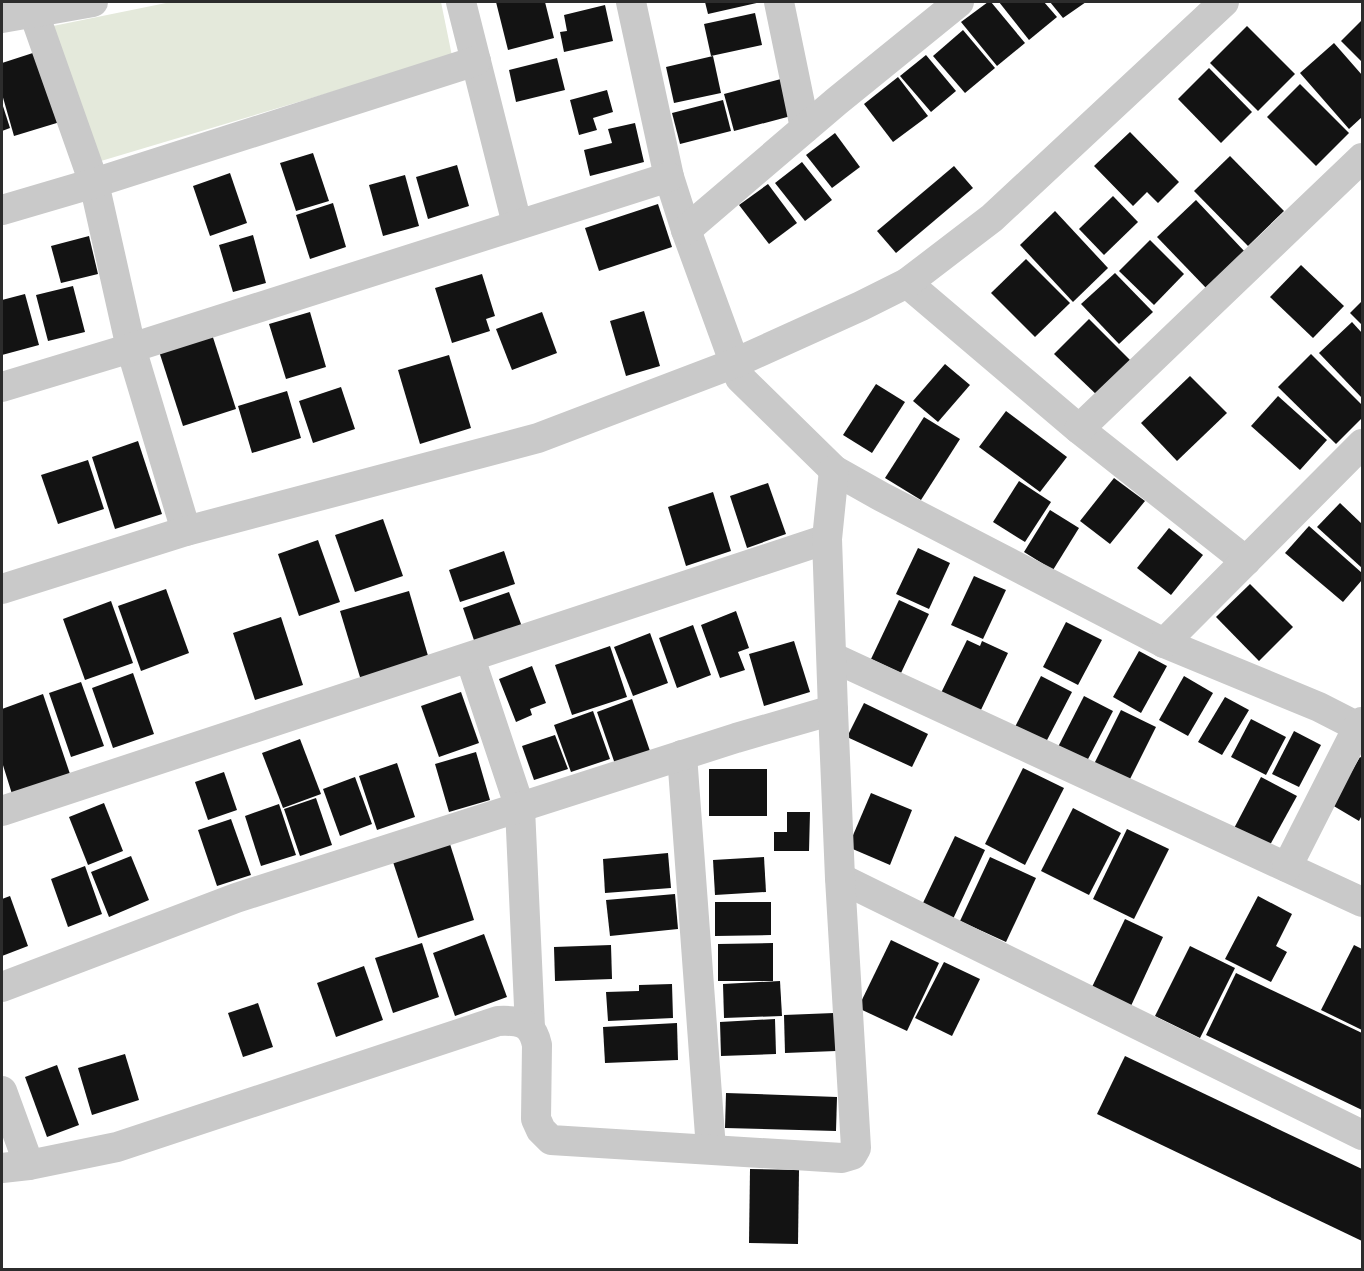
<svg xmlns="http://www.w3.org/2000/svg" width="1364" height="1271" font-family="'Golos Text',sans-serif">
<rect width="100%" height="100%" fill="#fff"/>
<polygon fill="#e4e9db" points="171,2 441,2 452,56 101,161 53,26"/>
<g fill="#131313">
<polygon points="496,2 545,2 554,38 508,50"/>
<polygon points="705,2 761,2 708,14"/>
<polygon points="988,2 991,2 1025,43 997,66 961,22"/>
<polygon points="999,2 1044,2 1057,17 1029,40"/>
<polygon points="1050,2 1086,2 1063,18"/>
<polygon points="605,5 613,41 564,52 560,32 567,31 564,15"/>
<polygon points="755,13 762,45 711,56 704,24"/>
<polygon points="1362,20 1362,62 1341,41"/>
<polygon points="1247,26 1295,74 1258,111 1210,63"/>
<polygon points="963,30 995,68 965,93 933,56"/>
<polygon points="1334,43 1362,75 1362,117 1349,129 1300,73"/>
<polygon points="39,51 60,122 14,136 2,94 2,63"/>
<polygon points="926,55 956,91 931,112 900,76"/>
<polygon points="713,56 721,93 674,103 666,67"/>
<polygon points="557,58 565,90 516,102 509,70"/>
<polygon points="1209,68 1252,112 1221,143 1178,99"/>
<polygon points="898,77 928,116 893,142 864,104"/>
<polygon points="781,79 791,116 734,131 724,94"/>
<polygon points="1300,84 1349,133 1316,166 1267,117"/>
<polygon points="607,90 613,112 593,118 597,130 579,135 570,100"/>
<polygon points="723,100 731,131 680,144 672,113"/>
<polygon points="2,103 10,128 2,131"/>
<polygon points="635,123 644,162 590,176 584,150 612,143 608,129"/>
<polygon points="1130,132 1179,182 1158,203 1147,192 1133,206 1094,166"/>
<polygon points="835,133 860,167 832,188 806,155"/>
<polygon points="313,153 329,201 296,211 280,163"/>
<polygon points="1230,156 1284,211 1248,246 1194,191"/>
<polygon points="802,162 832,200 805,221 775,183"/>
<polygon points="457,165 469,206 428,219 416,177"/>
<polygon points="954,166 973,188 896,253 877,231"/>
<polygon points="230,173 247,223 210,236 193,186"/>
<polygon points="405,175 419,226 383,236 369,185"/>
<polygon points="768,184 797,223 769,244 739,205"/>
<polygon points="1113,196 1138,222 1104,255 1079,229"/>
<polygon points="1196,200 1246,253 1208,290 1157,237"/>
<polygon points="333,203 346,247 310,259 296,215"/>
<polygon points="658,204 672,247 599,271 585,228"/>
<polygon points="1055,211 1108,268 1073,302 1020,245"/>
<polygon points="253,235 266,283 233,292 219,245"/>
<polygon points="89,236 98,274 61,283 51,246"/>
<polygon points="1150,240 1184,274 1154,305 1119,271"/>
<polygon points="1026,259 1070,303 1035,337 991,293"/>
<polygon points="1301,265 1344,306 1313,338 1270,297"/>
<polygon points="1115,273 1153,312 1119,344 1081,304"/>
<polygon points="482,274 495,316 486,319 490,331 452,343 435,288"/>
<polygon points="73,286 85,332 48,341 36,295"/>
<polygon points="25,294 39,345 2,355 2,300"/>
<polygon points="1362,301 1362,325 1350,313"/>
<polygon points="644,311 660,366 626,376 610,321"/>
<polygon points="310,312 326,367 286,379 269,324"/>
<polygon points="542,312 557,353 512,370 496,329"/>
<polygon points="1089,319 1133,363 1099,397 1054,354"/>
<polygon points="1352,322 1362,333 1362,398 1319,353"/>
<polygon points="210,328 236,409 183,426 157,345"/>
<polygon points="1311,354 1362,405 1362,418 1336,444 1278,387"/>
<polygon points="449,355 471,428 420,444 398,370"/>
<polygon points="945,364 970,385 938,422 913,401"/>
<polygon points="1190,376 1227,413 1177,461 1141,423"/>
<polygon points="876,384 905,402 872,453 843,435"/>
<polygon points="341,387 355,429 313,443 299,401"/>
<polygon points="287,391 301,438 252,453 238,406"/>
<polygon points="1278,396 1327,440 1300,470 1251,426"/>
<polygon points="1006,411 1067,457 1040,492 979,447"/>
<polygon points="924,417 960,439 921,500 885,478"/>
<polygon points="138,441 162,514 115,529 92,457"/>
<polygon points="88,460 104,509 58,524 41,475"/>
<polygon points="1114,478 1145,501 1110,544 1080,521"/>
<polygon points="1019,481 1051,502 1025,542 993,522"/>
<polygon points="768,483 786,534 747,548 730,496"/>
<polygon points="713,492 731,551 686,566 668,507"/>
<polygon points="1340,503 1362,524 1362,568 1317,527"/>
<polygon points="1050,510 1079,528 1053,570 1024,552"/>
<polygon points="383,519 403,576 355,592 335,535"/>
<polygon points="1309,526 1362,573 1362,580 1343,602 1285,553"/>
<polygon points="1169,528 1203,555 1171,595 1137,568"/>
<polygon points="318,540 340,602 299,616 278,554"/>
<polygon points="918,548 950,563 929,609 896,594"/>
<polygon points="504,551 515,584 460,602 449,570"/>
<polygon points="974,576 1006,590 983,639 951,625"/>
<polygon points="1250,584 1293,627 1259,661 1216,617"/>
<polygon points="166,589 189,653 141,671 118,606"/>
<polygon points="409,591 431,666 363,687 340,611"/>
<polygon points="509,592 524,632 477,649 463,608"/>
<polygon points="899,600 929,614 901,673 871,659"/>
<polygon points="111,601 133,663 85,680 63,619"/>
<polygon points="736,611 749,648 738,652 745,670 720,678 701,625"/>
<polygon points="281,617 303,685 255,700 233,633"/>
<polygon points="1066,622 1102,640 1078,685 1043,667"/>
<polygon points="693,625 711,675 677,688 659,638"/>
<polygon points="650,633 668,683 633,696 614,647"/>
<polygon points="967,640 980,646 982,641 1008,653 980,712 941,693"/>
<polygon points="794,641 810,692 764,706 749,654"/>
<polygon points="610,646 627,697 572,715 555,665"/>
<polygon points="1139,651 1167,666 1141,713 1113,697"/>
<polygon points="532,666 546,703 530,709 532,715 516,722 499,679"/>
<polygon points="133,673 154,734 113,748 92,688"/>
<polygon points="1041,676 1072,692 1046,742 1015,727"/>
<polygon points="1184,676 1213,693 1188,736 1159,720"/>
<polygon points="81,682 104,746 71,757 49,693"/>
<polygon points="461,692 479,743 439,757 421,706"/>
<polygon points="43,694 70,774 12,794 2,762 2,709"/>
<polygon points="1084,696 1113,711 1087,761 1058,747"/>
<polygon points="1225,697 1249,710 1222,755 1198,742"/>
<polygon points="632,699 650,751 615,764 597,712"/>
<polygon points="864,703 928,734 912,767 847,737"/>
<polygon points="1121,710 1156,727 1128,783 1093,766"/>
<polygon points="593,711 610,759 571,772 554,725"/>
<polygon points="1251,719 1286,737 1266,775 1231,757"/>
<polygon points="1294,731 1321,745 1299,787 1272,774"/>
<polygon points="555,735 568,769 534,780 522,746"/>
<polygon points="300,739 321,794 283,808 262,753"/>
<polygon points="476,752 490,800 449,812 435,764"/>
<polygon points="1360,757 1362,758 1362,815 1359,821 1332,805"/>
<polygon points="397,763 415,817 377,830 359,776"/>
<polygon points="1023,768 1064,788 1025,865 985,844"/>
<rect x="709" y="769" width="58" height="47"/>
<polygon points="224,772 237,810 208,820 195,782"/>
<polygon points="355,777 372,824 340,836 323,789"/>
<polygon points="1261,777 1297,796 1265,854 1230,836"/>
<polygon points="871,793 912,810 890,865 848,847"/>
<polygon points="316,798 332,845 300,856 284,809"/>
<polygon points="104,803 123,851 88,865 69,817"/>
<polygon points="279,804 296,855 261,866 245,816"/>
<polygon points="1073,808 1121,833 1089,895 1041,871"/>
<polygon points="787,812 810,812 809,851 774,851 774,832 787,832"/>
<polygon points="231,819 251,875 217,886 198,830"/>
<polygon points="1127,829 1169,849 1134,919 1093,899"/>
<polygon points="955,836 985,850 953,919 922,905"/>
<polygon points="450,844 474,920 418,938 393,862"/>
<polygon points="668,853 671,888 605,893 603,859"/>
<polygon points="131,856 149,900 109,917 91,872"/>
<polygon points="764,857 766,892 715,895 713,860"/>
<polygon points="990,857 1036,878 1006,942 960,921"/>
<polygon points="85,866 102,914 68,927 51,879"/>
<polygon points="675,894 678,929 610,936 606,900"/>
<polygon points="10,896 28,946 2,956 2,899"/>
<polygon points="1258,896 1292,914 1276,946 1287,952 1271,982 1225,959"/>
<polygon points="715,902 771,902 771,935 715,936"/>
<polygon points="1125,919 1163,937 1130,1008 1091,989"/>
<polygon points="484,934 507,997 455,1016 433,953"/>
<polygon points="891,940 939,963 907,1031 858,1008"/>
<polygon points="422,943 439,997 393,1013 375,958"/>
<polygon points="773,943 773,981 718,981 718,944"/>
<polygon points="611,945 612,979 555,981 554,947"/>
<polygon points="1354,945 1362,949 1362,1030 1321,1010"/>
<polygon points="1190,946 1235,968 1200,1038 1155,1016"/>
<polygon points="944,962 980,979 952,1036 915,1018"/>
<polygon points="364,966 383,1020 336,1037 317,983"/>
<polygon points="1236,973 1362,1033 1362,1110 1206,1035"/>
<polygon points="780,981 782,1016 724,1018 723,984"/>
<polygon points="672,984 673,1018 608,1021 606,992 639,991 639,985"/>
<polygon points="258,1003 273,1047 243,1057 228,1013"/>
<polygon points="834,1013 836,1051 785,1053 784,1015"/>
<polygon points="775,1019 776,1054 721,1056 720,1022"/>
<polygon points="677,1023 678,1060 605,1063 603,1027"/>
<polygon points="125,1054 139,1100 92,1115 78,1068"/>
<polygon points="1125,1056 1362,1169 1362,1241 1097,1114"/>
<polygon points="57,1065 79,1125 47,1137 25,1077"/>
<polygon points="726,1093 837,1097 836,1131 725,1128"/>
<polygon points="750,1169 799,1170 798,1244 749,1243"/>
</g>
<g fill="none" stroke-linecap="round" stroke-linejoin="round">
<g stroke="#c9c9c9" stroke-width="30">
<polyline points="30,2 94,183 131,348 186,531"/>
<polyline points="461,2 517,224"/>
<polyline points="631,2 669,177 686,230 740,378 834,470 882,497 1164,643 1319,707 1362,729"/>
<polyline points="779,2 805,128"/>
<polyline points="2,18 93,2"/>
<polyline points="2,210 94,183 476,61"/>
<polyline points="686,230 837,101 959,2"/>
<polyline points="907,283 1079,429 1246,561"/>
<polyline points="2,387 131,348 669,177"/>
<polyline points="1079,429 1362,158"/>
<polyline points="2,589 186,531 538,438 735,363 861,306 907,283 992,218 1224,2"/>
<polyline points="1164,643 1362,444"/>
<polyline points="832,657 1362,902"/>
<polyline points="470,658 520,808 530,1028"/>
<polyline points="682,755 711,1149"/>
<polyline points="2,811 827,539"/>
<polyline points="1287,867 1358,727 1362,722"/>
<polyline points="840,878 1362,1135"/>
<polyline points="2,987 236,898 736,738 833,710"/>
<polyline points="2,1091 29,1165"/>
<path d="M2,1168L29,1165L117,1147L498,1021C520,1020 532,1022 537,1045L536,1119L541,1130L551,1140L842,1158L852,1155L856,1148L840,878L833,710L827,539L834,470"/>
</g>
</g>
<rect width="1364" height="1271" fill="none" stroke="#2c2c2c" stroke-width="6"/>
</svg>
